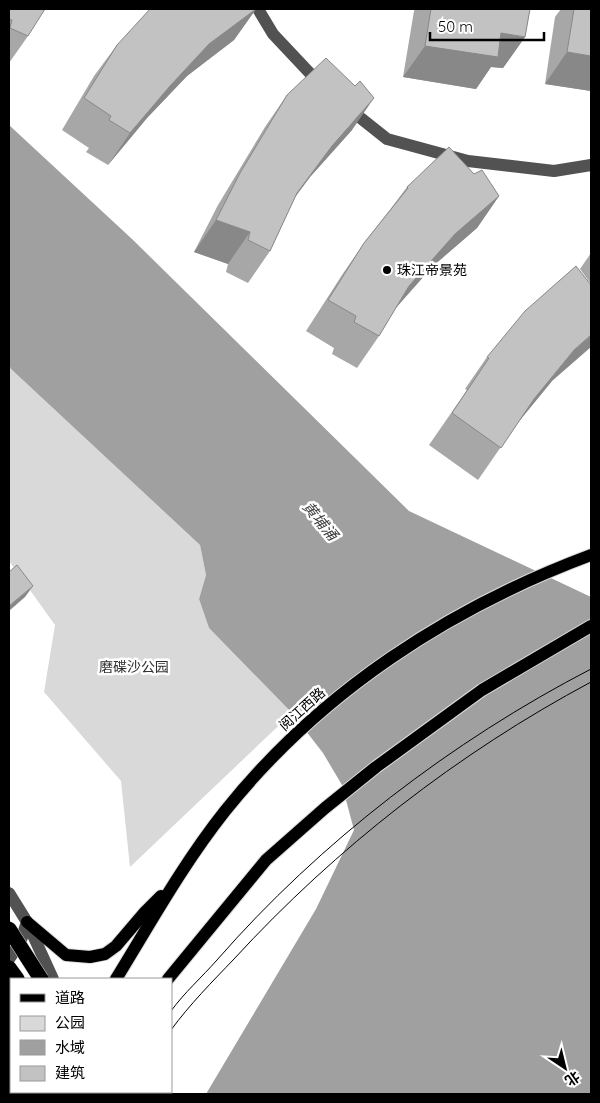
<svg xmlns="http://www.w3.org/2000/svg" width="600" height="1103" font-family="Quicksand,'Noto Sans SC',sans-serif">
<rect width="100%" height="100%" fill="#fff"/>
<polygon fill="#d9d9d9" points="9,365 11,369 200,545 206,575 199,599 209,628 292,713 130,867 121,781 44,692 55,625 9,561"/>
<polygon fill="#a0a0a0" points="9,125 132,239 409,511 591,597 591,1094 206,1094 316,909 354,830 342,785 323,753 292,713 209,628 199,599 206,575 200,545 11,369 9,365"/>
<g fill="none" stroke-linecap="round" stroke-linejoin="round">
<g stroke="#dbdbdb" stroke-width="14">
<g id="major">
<polyline points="27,922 66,955 90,957 105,954 116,946 145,912 161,896"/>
<path d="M116,979C151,922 183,864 225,811C320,692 449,608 591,555"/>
<polyline points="168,979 266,860 325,808 376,767 482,690 591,626"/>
<polyline points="9,1074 11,1079"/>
<polyline points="16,1092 16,1094"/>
<polyline points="81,1094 83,1092"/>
</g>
</g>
<g stroke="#dbdbdb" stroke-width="16">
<g id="highway">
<polyline points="9,968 17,979"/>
<polyline points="9,1012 11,1015"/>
<polyline points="9,1043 11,1046"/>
<polyline points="51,1092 54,1094"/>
<polyline points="71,1092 73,1094"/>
<polyline points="101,1092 102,1094"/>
</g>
</g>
<g stroke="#525252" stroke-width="12">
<polyline points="258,9 273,34 321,85"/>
<polyline points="348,108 387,139 468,161 554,171 591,165"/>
<polyline points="9,893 27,922 53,979"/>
<polyline points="9,959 20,943 27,922"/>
<polyline points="9,1059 11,1062"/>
<polyline points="37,1092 39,1094"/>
</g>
<use href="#major" stroke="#000" stroke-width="12"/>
<use href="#highway" stroke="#000" stroke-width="15"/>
<g stroke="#000" stroke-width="1">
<path d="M171,1011C184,993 202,977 217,960C320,842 452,741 591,669"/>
<path d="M171,1030C190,1004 212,982 234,959C336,848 458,753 591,682"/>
<polyline points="128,1094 130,1092"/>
</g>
<g stroke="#dbdbdb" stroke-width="16" stroke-linecap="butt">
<g id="highway-bridge">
<polyline points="9,929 41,979"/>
<polyline points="114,1092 116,1094"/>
</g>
</g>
<use href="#highway-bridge" stroke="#000" stroke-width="15"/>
</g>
<g fill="#a7a7a7">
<polygon points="9,9 28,36 9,63"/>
<polygon points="256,9 234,40 187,76 147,118 108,165 86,152 89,148 62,130 94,76 117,45"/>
<polygon points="415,9 530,9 525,37 503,68 491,67 476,89 403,77 414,11"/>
<polygon points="561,9 591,9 591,91 545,84 555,17"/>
<polygon points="287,95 352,130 310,177 295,197 270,251 248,283 226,272 228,264 194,252 218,205 265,127"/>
<polygon points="474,174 499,196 477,228 433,266 397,306 379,336 357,368 332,354 334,348 306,331 342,275 364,243 389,211 407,187"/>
<polygon points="591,253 591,284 580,269"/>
<polygon points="487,357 552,381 516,425 478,480 429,445 467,390 465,389"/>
</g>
<g fill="#888">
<polygon points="256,9 234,40 187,76 147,118 108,165 130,133 170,86 209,44"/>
<polygon points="501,33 525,37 503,68 491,67 476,89 403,77 425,46"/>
<polygon points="567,52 591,56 591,91 545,84"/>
<polygon points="374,98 352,130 310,177 275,224 297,193 332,146"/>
<polygon points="499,196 477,228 433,266 387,318 409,286 455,234"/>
<polygon points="216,220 250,232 228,264 194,252"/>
<polygon points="591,335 591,347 552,381 511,431 534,399 574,350"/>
<polygon points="33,586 25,597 9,611 9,606"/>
</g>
<g fill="#c2c2c2" stroke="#888">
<polygon points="9,9 45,9 28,36 10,28 12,20 9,19"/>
<polygon points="150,9 256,9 209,44 170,86 130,133 109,120 111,116 84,98 117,45"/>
<polygon points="431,9 530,9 525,37 501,33 498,57 425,46"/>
<polygon points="574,9 591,9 591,56 567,52"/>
<polygon points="326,58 355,86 360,81 374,98 332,146 297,193 270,251 248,240 250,232 216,220 240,173 287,95"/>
<polygon points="449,147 474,174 482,170 499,196 455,234 409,286 379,336 354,322 356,316 328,300 364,243 408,188 407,187"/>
<polygon points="576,266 591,285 591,335 574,350 534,399 501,448 452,413 489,358 487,357 525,311"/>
<polygon points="17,565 33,586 9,606 9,572"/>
</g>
<circle fill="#000" stroke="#fff" stroke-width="2" cx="387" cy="270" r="5"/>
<g text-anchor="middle" stroke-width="5" stroke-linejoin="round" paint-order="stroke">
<g font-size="14" fill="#000" stroke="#fff" text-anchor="start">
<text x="397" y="275">珠江帝景苑</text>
</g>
<g font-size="14" fill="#303030" stroke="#fff">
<text x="134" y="672">磨碟沙公园</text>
</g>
<g font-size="14" fill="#000" stroke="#fff">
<text transform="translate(302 709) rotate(-42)" y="5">阅江西路</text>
</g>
<g font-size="15" font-style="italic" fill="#414141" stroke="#fff">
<text transform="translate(320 521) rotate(50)" y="5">黄埔涌</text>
</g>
</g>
<rect width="600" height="1103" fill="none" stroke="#000000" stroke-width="20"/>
<rect x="10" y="978" width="162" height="115" fill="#ffffff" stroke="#999999"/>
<rect x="20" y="994" width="25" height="8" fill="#000000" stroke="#999999"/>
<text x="55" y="1003" font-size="15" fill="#000000">道路</text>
<rect x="20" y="1016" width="25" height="15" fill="#d9d9d9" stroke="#999999"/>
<text x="55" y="1028" font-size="15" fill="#000000">公园</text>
<rect x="20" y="1040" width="25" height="15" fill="#a0a0a0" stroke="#999999"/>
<text x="55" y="1053" font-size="15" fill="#000000">水域</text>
<rect x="20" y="1066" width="25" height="15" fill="#c2c2c2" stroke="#999999"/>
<text x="55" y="1078" font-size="15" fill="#000000">建筑</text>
<g transform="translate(565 1068) rotate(145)" stroke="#ffffff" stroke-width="4" paint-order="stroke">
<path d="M0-4L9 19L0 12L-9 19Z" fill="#000000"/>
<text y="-8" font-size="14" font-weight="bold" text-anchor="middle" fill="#000000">北</text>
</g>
<path d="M430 32v8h114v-8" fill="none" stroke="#000000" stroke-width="2.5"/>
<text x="438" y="32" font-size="15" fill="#000000" stroke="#ffffff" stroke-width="4" paint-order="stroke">50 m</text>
</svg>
